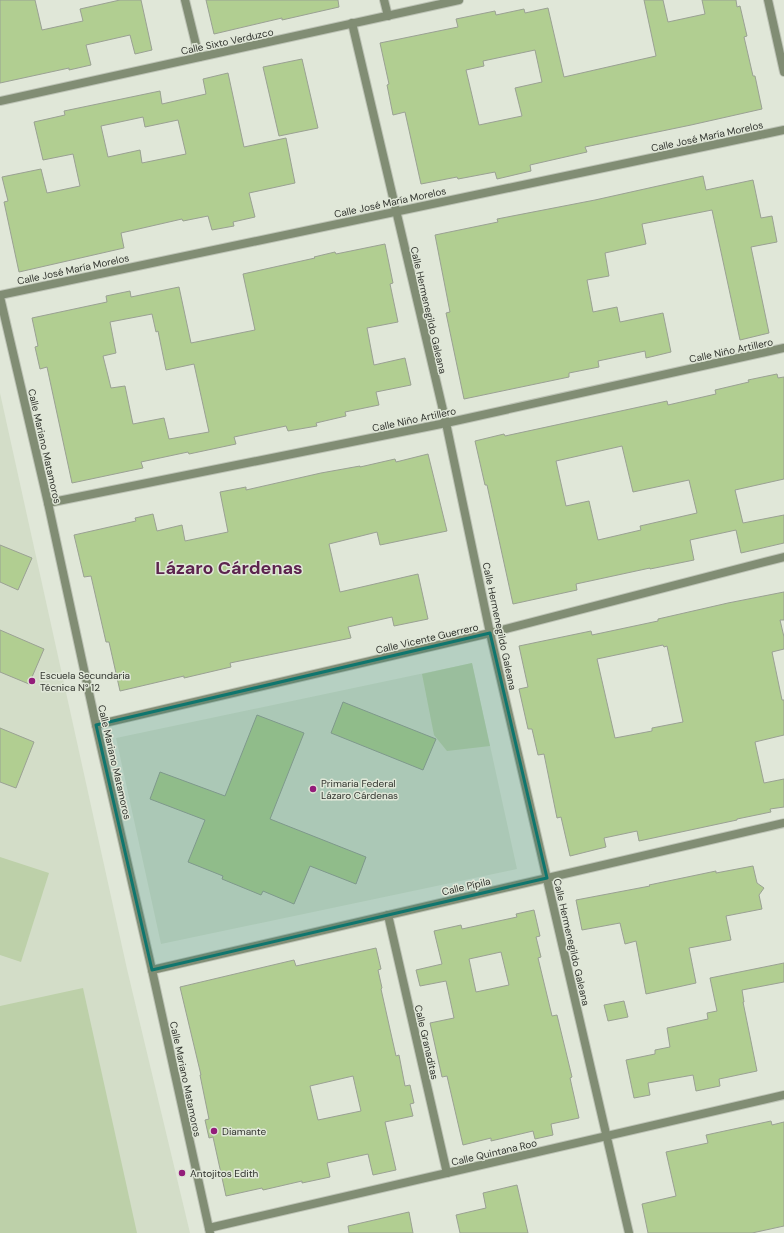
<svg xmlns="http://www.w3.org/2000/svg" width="784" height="1233" font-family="'DM Sans',sans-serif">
<rect width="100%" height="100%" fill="#e0e7d8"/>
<g fill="#d3ddc8">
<polygon points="0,393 127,969 190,1233 0,1233"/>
<polygon points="472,663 517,869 161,944 116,738"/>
</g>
<g fill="#bdd0a9">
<polygon points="472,663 490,746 447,751 434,735 422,674"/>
<polygon points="0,857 49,873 21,962 0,955"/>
<polygon points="83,988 137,1233 0,1233 0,1006"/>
</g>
<g fill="#b1ce91" stroke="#9aa193" fill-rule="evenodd">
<polygon points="0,0 35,0 42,30 83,21 80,9 120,0 141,0 152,50 135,54 130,35 86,45 91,65 69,70 69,68 0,83"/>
<polygon points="206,0 338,0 339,7 282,20 282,18 214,34"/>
<path d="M644,0H663L668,22L705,14L702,0H736L737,7L740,6L747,36L744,37L753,76H755L762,109L691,125L585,147L587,152L530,165L531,171L497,179L495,172L458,179L457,177L421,184L405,112L393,115L387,85L389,84L380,43L458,27L456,19L495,11L496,15L524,9L525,13L548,8L564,77L656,56ZM535,50L542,82L515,88L522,116L479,125L466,70L484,66L483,61Z"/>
<polygon points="302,59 318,128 279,136 263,67"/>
<path d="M228,73L244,147L286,138L295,183L249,193L255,217L233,222L234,226L212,230L208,216L183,221L182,219L121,233L124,248L19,272L4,202L8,201L2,177L41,169L47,193L80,186L73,154L43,160L34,122L65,115L64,111L160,91L162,104L206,94L203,79ZM143,117L145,127L178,120L186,154L142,163L140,150L108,157L101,126Z"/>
<polygon points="703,176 706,190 753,180 761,218 772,216 777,242 751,247 769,333 740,340 712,210 642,224 646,244 605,253 609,276 587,280 593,312 617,307 620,322 663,313 671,352 646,358 645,351 598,361 599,367 569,373 569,377 464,399 446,313 450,312 435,235 498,222 497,219 595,200"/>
<path d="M385,244L393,283L390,284L398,322L367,328L374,365L405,358L411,385L376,392L379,405L345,412L346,416L316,423L317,426L288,431L286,426L234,437L236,444L189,454L188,452L141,462L143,468L72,483L47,367L40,369L35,347L38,346L32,318L107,302L106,296L130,291L131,297L179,287L191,343L255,330L243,274L315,258L314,257L335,252L336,254ZM152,314L156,332L158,331L166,370L194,364L209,432L169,439L164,418L133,424L125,386L111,388L103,356L116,353L110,322Z"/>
<path d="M777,374L778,378L784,377V479L735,490L743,523L784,515V543L741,553L736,530L690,540L694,560L650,569V568L576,584L577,590L513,604L487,485H485L475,441L504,434L505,436L667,401L668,405L716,394L715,390L749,382L748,380ZM622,446L633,492L689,480L697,513L640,526L641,530L598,540L589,501L566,506L556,461Z"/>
<polygon points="428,454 447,531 380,545 377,532 329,544 340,592 418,574 428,619 394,626 392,617 348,627 351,638 230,663 231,667 184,678 184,676 120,691 109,642 106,642 91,576 84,577 74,535 136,521 135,518 153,514 157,531 182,525 185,541 228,532 220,492 246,487 246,490 321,473 360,466 360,467 395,459 396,462"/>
<polygon points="0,545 32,558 18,590 0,582"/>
<path d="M784,592V620H780L784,637V649L772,652L782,700H784V735L755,742L764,783L784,779V807L770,809L771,812L737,819V820L639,841L637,831L604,838L606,847L570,856L561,817L557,818L544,754L538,755L532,729H528L519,689L528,687L519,646L591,631L592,635L658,621V619L728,603ZM663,645L664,647L667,646L683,722L652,728V731L615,738L597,659Z"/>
<polygon points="0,630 44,649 29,684 0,672"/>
<polygon points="343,702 436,739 423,770 331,733"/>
<polygon points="257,715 304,733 270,819 366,857 356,884 310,866 294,904 263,891 261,895 222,879 223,876 188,862 205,820 150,799 160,772 225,796"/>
<polygon points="0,728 34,742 16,788 0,782"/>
<polygon points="753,866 757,883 764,888 759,895 762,909 726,916 731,940 689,948 696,983 646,994 636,941 625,944 620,923 582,930 576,900 650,886 649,885 716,871 716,873"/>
<path d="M534,910L540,936L536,937L541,957L538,958L552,1016L557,1015L572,1077L570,1078L579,1118L551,1124L553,1135L535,1139L533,1131L491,1141V1138L463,1145L447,1076L442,1077L430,1023L454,1018L446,981L420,986L416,970L442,964L434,931L461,925L462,929L517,917L516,914ZM501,952L509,985L476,992L469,959Z"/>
<path d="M376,948L381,969L378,970L382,988L381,989L396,1056L399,1055L405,1086L410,1085L414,1103L410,1104L413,1116L385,1122L396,1170L373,1175L368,1154L327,1163L330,1177L302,1183V1181L263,1190L262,1188L226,1196L213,1137L209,1138L205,1120L209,1119L200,1075H201L180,987L294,960L296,966ZM353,1076L361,1111L318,1120L310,1086Z"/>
<polygon points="784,963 784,982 742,990 744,1002 743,1002 757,1071 719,1079 720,1086 696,1091 693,1075 648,1083 650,1095 634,1098 626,1060 655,1054 655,1050 670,1047 667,1028 708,1019 707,1013 717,1011 710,978"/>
<polygon points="624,1001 628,1017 608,1021 604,1005"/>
<polygon points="771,1121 772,1125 784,1122 784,1226 752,1233 648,1233 642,1204 676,1196 666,1152 708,1143 706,1135"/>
<polygon points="517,1185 528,1233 460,1233 456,1215 486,1208 483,1193"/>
<polygon points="409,1212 413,1233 349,1233 348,1226"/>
</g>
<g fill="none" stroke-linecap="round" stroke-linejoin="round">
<g stroke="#bdc3b6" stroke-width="10">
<g id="minor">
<polyline points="185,0 199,57"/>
<polyline points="384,0 388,16"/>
<polyline points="352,23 446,423 490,633 629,1233"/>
<polyline points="0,101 459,0"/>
<polyline points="0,295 784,130"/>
<polyline points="0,297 48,503 96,725 152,970 210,1233"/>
<polyline points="48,503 446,423 784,348"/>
<polyline points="96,725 490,633 784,557"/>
<polyline points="388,915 447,1173"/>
<polyline points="152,970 784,823"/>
<polyline points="209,1228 784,1095"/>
</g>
</g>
<g stroke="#bdc3b6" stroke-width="10">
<polyline id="tertiary" points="768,0 784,72"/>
</g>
<use href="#minor" stroke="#818d74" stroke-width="8"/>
<use href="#tertiary" stroke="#818d74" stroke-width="8"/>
</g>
<path fill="#0f766e" fill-opacity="0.2" stroke="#0f766e" stroke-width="3" stroke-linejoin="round" d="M490,633L547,878L152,970L96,725Z"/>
<g fill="#931d7a" stroke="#e0e7d8" stroke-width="1.5">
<circle cx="32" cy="681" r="4"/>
<circle cx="313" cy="789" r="4"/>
<circle cx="214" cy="1131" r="4"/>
<circle cx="182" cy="1173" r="4"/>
</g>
<g text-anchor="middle" stroke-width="3" stroke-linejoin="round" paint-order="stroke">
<g font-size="10" fill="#31342e" stroke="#e0e7d8">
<text transform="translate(227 41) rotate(-12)" y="4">Calle Sixto Verduzco</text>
<text transform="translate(707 136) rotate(-12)" y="4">Calle José María Morelos</text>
<text transform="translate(390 202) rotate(-12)" y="4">Calle José María Morelos</text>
<text transform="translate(73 269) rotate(-12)" y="4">Calle José María Morelos</text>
<text transform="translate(429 310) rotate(77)" y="4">Calle Hermenegildo Galeana</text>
<text transform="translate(731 350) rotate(-12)" y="4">Calle Niño Artillero</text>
<text transform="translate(414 419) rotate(-12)" y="4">Calle Niño Artillero</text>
<text transform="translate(45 446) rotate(77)" y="4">Calle Mariano Matamoros</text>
<text transform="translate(500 626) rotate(78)" y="4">Calle Hermenegildo Galeana</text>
<text transform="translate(427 638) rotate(-13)" y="4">Calle Vicente Guerrero</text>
<text transform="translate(115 762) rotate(77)" y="4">Calle Mariano Matamoros</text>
<text transform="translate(466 886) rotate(-13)" y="4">Calle Pípila</text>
<text transform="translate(572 942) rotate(77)" y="4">Calle Hermenegildo Galeana</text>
<text transform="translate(427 1042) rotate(77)" y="4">Calle Granaditas</text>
<text transform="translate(186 1079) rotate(78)" y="4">Calle Mariano Matamoros</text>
<text transform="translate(494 1152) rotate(-13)" y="4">Calle Quintana Roo</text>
</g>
<g font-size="10" fill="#31342e" stroke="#e0e7d8" text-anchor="start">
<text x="40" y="679">Escuela Secundaria<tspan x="40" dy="12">Técnica N° 12</tspan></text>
<text x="321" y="787">Primaria Federal<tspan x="321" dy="12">Lázaro Cárdenas</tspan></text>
<text x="222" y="1135">Diamante</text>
<text x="190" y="1177">Antojitos Edith</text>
</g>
<g font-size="18" font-weight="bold" fill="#5c244e" stroke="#e0e7d8">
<text x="229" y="574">Lázaro Cárdenas</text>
</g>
</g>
</svg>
